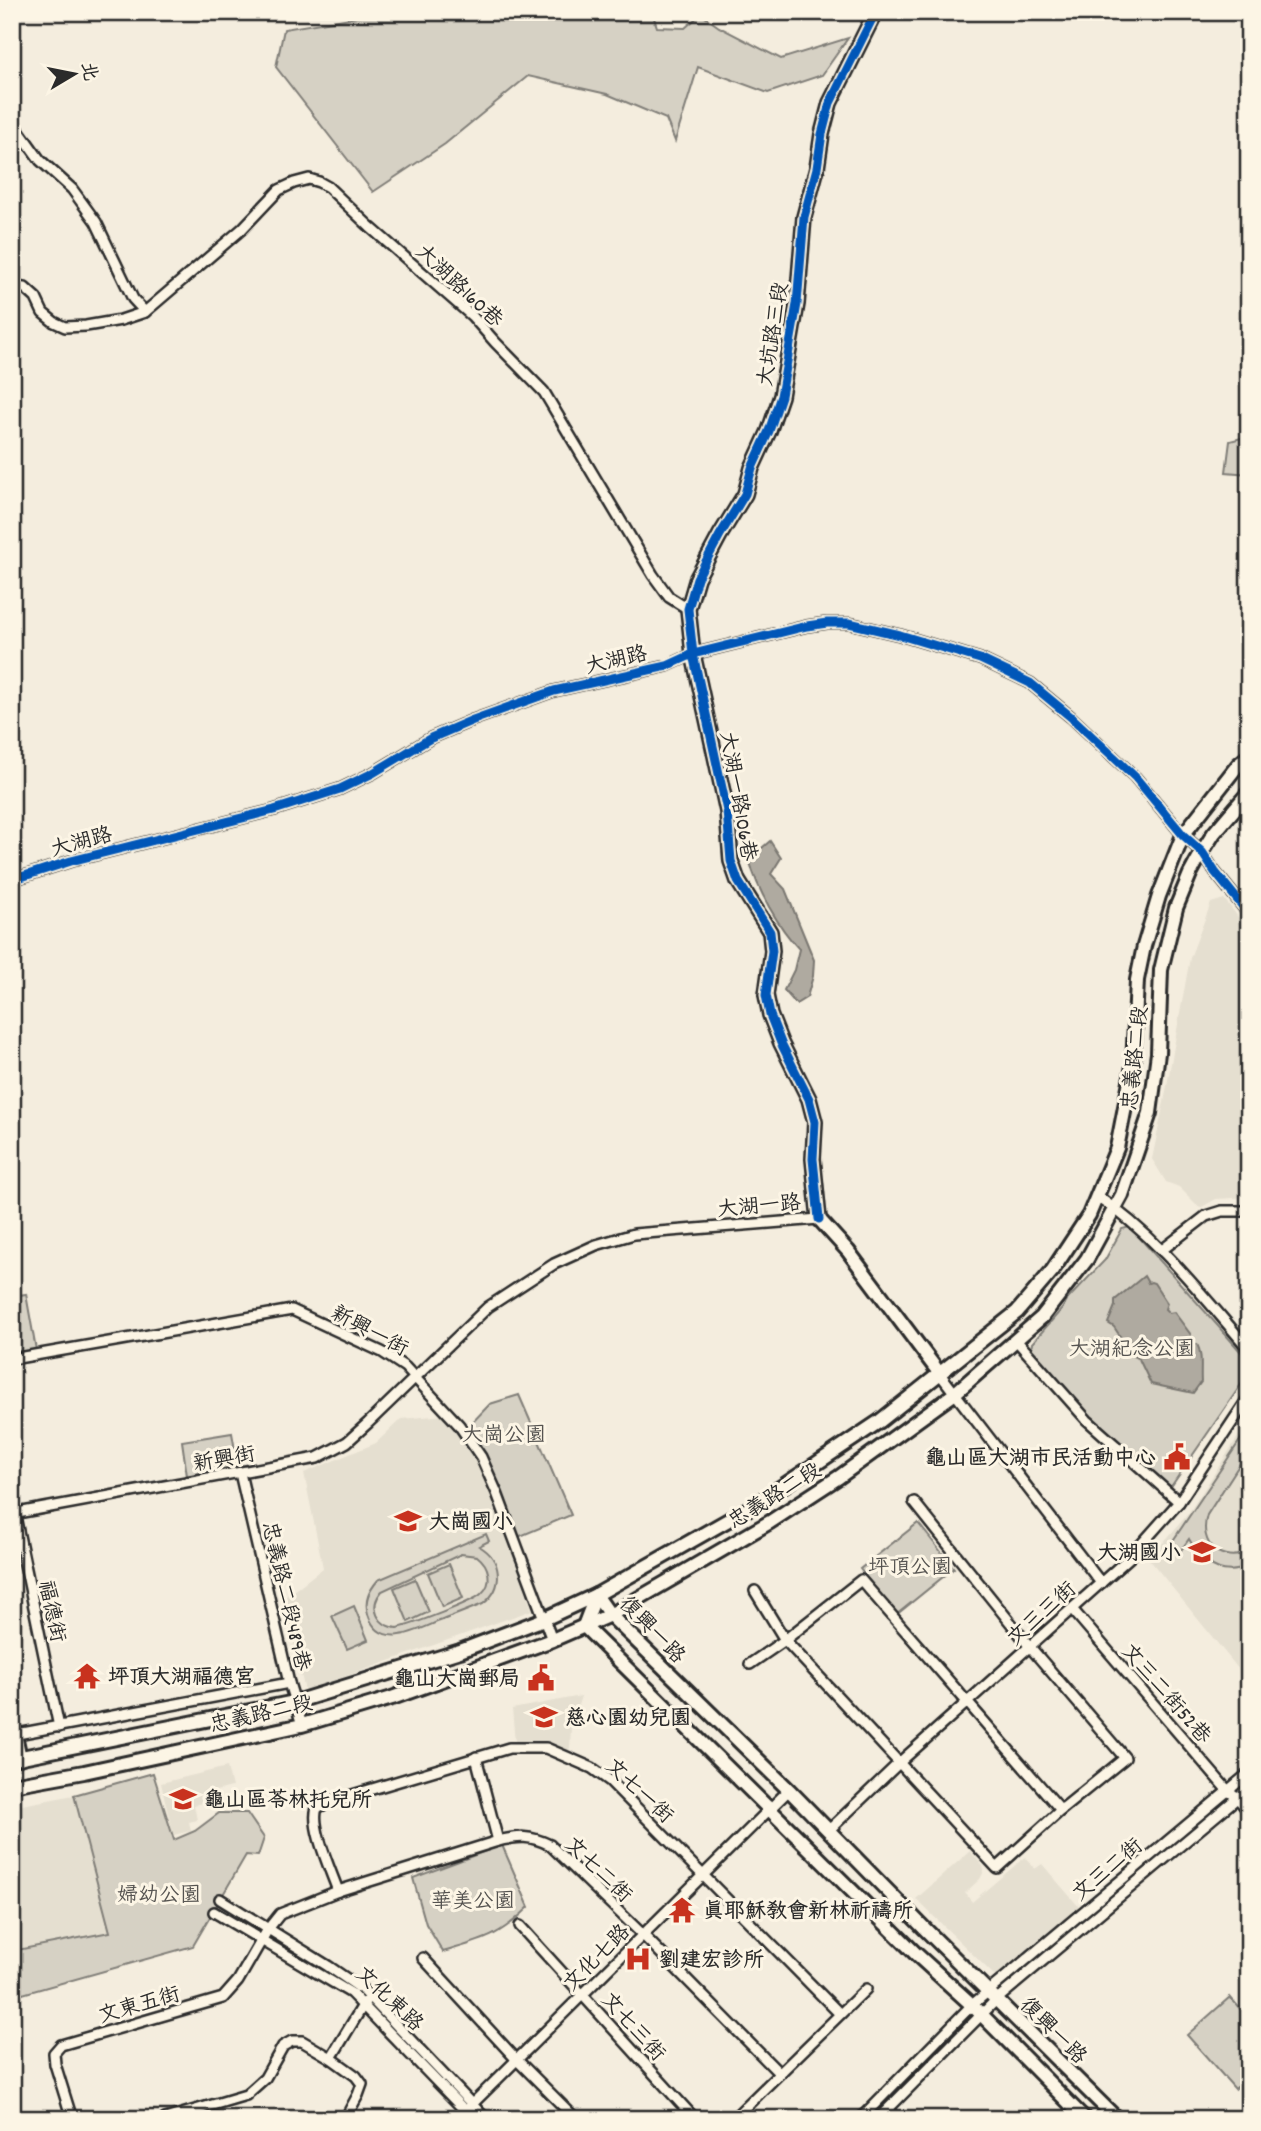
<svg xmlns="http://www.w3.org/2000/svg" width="1261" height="2131" font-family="Dekko,'LXGW WenKai TC',sans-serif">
<rect width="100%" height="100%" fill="#f4edde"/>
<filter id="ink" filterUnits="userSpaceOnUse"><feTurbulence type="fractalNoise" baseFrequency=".0143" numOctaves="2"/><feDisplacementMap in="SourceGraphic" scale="14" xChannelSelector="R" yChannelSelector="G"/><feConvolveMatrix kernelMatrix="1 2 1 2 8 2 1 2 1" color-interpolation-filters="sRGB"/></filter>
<g filter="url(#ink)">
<g fill="#e5dfd0">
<polygon points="1224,899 1249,931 1249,1197 1216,1199 1200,1208 1179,1187 1166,1182 1152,1159 1164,1102 1190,958 1211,903"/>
<polygon points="445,1415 457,1426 484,1468 532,1610 305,1691 283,1599 323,1568 304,1473 376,1443 401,1419"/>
<polygon points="1249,1420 1249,1682 1149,1559 1188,1514"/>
<polygon points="581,1696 571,1727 570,1748 567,1753 540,1742 515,1742 512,1709"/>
<polygon points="227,1767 232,1787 200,1795 202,1803 194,1805 197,1820 189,1822 191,1831 173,1835 161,1783"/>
<polygon points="74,1795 110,1933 12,1951 12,1807"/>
<polygon points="970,1851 983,1866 984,1871 980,1879 965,1893 972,1902 1025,1857 1035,1869 1042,1864 1080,1908 997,1978 916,1899"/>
</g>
<g fill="#d6d1c4" stroke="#807e78" stroke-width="2" fill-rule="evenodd">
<polygon points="386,12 652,12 657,27 685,28 701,14 719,27 781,59 848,38 822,75 768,93 698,67 675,141 666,119 607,94 528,76 445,144 373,192 276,67 284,29"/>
<polygon points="1249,436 1249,474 1226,472 1230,441"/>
<polygon points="1130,1227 1249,1361 1249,1373 1168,1491 1062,1392 1031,1350 1032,1343 1062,1309 1067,1300 1105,1260 1122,1229"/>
<polygon points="26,1294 36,1350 12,1354 12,1296"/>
<polygon points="519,1395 571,1515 518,1537 483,1456 465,1430 490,1404"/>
<path d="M1249,1427V1457L1241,1462L1207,1515C1198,1545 1221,1564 1249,1552V1566C1221,1579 1202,1563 1189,1539L1179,1553L1170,1545Z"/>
<polygon points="232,1433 238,1467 187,1476 182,1441"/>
<polygon points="918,1523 954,1568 896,1615 860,1569"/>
<path d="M486,1534L489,1541L479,1546C502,1559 505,1587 483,1604C468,1610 453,1616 437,1622C414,1632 379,1650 368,1614C364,1600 369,1591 378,1580ZM461,1554L477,1556C489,1565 494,1583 481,1594C473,1602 411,1625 398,1628C378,1627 368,1607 382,1591Z"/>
<polygon points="449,1564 463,1598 442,1607 428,1573"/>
<polygon points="415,1579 429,1612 408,1622 394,1588"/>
<polygon points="354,1606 368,1640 347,1649 332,1616"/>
<polygon points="153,1773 174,1840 195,1831 219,1813 247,1813 264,1838 258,1856 246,1855 193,1946 12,1997 12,1951 110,1932 74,1795"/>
<path d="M502,1845L529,1907C498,1938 482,1940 443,1952L426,1924L413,1878Z"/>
<polygon points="1230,1997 1249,2019 1249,2076 1235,2089 1187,2035"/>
</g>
<g fill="#afaaa0" stroke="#7a7771" stroke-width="2">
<path d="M770,841L781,858L771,874L785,889L814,960L813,976L807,997L796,1004L784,990L794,970L799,949C778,927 757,889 749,859Z"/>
<path d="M1144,1276L1148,1283L1151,1282L1154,1283L1167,1303L1165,1309L1169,1313L1174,1312L1191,1335L1189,1340L1192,1344H1197C1203,1355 1200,1369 1201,1382L1193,1393L1151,1384L1139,1359L1133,1356L1114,1327L1108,1323L1115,1306V1300Z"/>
</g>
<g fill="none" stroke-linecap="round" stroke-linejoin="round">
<polyline stroke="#7a7771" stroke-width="2.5" points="591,12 592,17"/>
<g stroke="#2b2b2b" stroke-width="14">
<g id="street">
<polyline points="12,121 40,160 72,189 96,222 133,299 145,312"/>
<polyline points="12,287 25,288 36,298 43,313 54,322 65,327 86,326 121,320 145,312 242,229 279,190 294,183 309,179 319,182 328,187 370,227 472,316 495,342 544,392 653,575 669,597 688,609"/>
<polyline points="12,880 71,861 274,810 340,789 373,773 431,738 473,720 554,691 667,666 693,654 807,626 827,623 849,623 900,635 980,659 1030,683 1071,717 1135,777 1183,835 1202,852 1215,872 1249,914"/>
<path d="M1097,1196C1157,1236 1202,1295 1249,1349"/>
<polyline points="1162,1250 1206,1216 1222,1211 1249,1211"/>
<polyline points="1016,1340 1087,1420 1179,1502"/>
<polyline points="12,1359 292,1310 382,1352 405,1367 459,1425 481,1457 497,1493 552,1640"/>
<polyline points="940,1374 1101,1583"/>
<polyline points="240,1473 289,1683 302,1725"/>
<polyline points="12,1502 59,1727"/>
<polyline points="12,1514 317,1458 347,1442 368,1423 488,1307 554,1264 596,1245 634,1234 819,1219"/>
<polyline points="755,1591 785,1640 997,1868 1061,1810 1125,1758 1030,1647 914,1502"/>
<polyline points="1072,1609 1228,1791 1237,1797 1249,1812"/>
<polyline points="750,1664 785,1640 861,1580 1061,1810"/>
<polyline points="12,1735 289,1683"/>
<polyline points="476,1757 498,1841"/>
<polyline points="829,1830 900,1762 1130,1557 1179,1502 1249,1397"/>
<path d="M338,1891C331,1871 310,1826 317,1808L329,1802L509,1748H546L592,1768L610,1781L840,2014"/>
<polyline points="220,1899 328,1966 363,1990 486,2119"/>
<polyline points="214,1912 351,1993 473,2119"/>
<polyline points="520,1926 695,2119"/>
<polyline points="423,1958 517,2060 576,2119"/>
<polyline points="331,2058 365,2002"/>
<path d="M72,2119L55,2064L54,2053L61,2045L223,1998L238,1981L268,1929L280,1914L338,1891L498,1841C519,1836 530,1835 550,1845L643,1935L779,2073"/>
<polyline points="165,2119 246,2095 265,2078 283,2046 292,2041 302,2041 331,2058 356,2076 362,2084 358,2095 345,2119"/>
<polyline points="457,2119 789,1790"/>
<polyline points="733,2119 866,1989"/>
<polyline points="860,2119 972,2005 1249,1773"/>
<polyline points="878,2119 996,2000 1249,1788"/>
</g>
</g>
<g stroke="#2b2b2b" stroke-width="18">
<g id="secondary">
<polyline points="874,12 871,21 830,103 822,134 817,168 804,217 797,304 781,396 769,431 752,468 745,494 720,535 697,578 688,609 693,654 727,811 731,861 738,881 770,932 772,951 766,995 770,1015 781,1043 809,1099 815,1122 813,1159 819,1219 848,1251 940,1374"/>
<polyline points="596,1595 610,1615 789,1790 923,1927 1117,2119"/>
<polyline points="584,1626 916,1954 972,2005 1085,2119"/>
<polyline points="584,1626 596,1595"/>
<polyline points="15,1735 20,1758"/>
<polyline points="12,1759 295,1702 460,1651 544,1619 596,1595 753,1506 880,1421 1017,1312 1052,1271 1089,1215 1117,1148 1133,1066 1137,980 1144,946 1159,896 1183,835 1238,765 1249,756"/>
<polyline points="12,1785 84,1772 302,1725 392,1698 552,1640 610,1615 770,1522 839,1477 954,1394 1042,1317 1087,1259 1122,1195 1150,1113 1158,1053 1161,970 1176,908 1190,874 1202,852 1214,833 1249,792"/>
</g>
</g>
<use href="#street" stroke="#fcf5e5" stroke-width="9"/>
<use href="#secondary" stroke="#fcf5e5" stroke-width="12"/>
<g stroke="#fcf5e5" stroke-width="13">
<g id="cycleway">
<polyline points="12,880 71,861 274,810 340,789 373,773 431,738 473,720 554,691 667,666 693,654 807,626 827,623 849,623 900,635 980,659 1030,683 1071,717 1135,777 1183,835 1202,852 1215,872 1249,914"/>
<polyline points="819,1219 813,1159 815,1122 809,1099 781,1043 770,1015 766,995 772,951 770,932 738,881 731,861 727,811 693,654 688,609 697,578 720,535 745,494 752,468 769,431 781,396 797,304 804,217 817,168 822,134 830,103 871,21 874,12"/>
</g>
</g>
<use href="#cycleway" stroke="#0057b8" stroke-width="9"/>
</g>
</g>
<defs>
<g id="civic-bare" transform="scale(2.1)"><path d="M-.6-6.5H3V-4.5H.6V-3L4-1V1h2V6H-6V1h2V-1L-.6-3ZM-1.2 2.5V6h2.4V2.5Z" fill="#c8321e" stroke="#fcf5e5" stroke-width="2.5" paint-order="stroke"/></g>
<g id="school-bare" transform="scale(2.1)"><path d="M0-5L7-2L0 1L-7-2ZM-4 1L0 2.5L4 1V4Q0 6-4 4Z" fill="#c8321e" stroke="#fcf5e5" stroke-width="2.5" paint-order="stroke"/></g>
<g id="temple-bare" transform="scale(2.1)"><path d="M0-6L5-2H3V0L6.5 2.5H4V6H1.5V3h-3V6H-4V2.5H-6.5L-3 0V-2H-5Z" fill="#c8321e" stroke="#fcf5e5" stroke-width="2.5" paint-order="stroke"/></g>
<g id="hospital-bare" transform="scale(2.1)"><path d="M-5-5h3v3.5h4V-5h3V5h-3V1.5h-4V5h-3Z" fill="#c8321e" stroke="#fcf5e5" stroke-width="2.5" paint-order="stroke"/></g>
</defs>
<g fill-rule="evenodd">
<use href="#civic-bare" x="1177" y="1457"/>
<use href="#school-bare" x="408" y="1521"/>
<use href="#school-bare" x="1202" y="1552"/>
<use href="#temple-bare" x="87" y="1676"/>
<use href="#civic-bare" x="541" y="1678"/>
<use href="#school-bare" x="544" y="1717"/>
<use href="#school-bare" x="183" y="1799"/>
<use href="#temple-bare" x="682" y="1910"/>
<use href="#hospital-bare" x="638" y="1959"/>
</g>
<g text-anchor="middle" stroke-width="6" stroke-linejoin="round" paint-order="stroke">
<g font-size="21" fill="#2b2b2b" stroke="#fcf5e5">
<text transform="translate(460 285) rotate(43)" y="7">大湖路160巷</text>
<text transform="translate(772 334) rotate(-81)" y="7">大坑路三段</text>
<text transform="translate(616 659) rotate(-13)" y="7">大湖路</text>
<text transform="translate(739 796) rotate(80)" y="7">大湖一路106巷</text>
<text transform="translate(81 841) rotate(-15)" y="7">大湖路</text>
<text transform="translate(1134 1058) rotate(-84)" y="7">忠義路二段</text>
<text transform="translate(759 1205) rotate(-5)" y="7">大湖一路</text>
<text transform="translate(370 1330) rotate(28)" y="7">新興一街</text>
<text transform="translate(224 1458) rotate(-10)" y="7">新興街</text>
<text transform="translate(774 1495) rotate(-32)" y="7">忠義路二段</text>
<text transform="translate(287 1596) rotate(77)" y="7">忠義路二段489巷</text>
<text transform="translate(53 1611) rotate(78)" y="7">福德街</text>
<text transform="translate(1041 1613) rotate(-42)" y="7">文三三街</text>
<text transform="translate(653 1629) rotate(46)" y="7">復興一路</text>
<text transform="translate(1167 1693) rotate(49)" y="7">文三二街52巷</text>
<text transform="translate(261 1713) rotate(-13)" y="7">忠義路二段</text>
<text transform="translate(640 1790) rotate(43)" y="7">文七一街</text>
<text transform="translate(599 1869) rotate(44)" y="7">文七二街</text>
<text transform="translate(1107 1869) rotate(-40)" y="7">文三二街</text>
<text transform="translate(596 1957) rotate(-45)" y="7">文化七路</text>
<text transform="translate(390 1998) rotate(43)" y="7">文化東路</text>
<text transform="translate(139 2004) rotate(-16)" y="7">文東五街</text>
<text transform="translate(634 2026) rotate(48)" y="7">文七三街</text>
<text transform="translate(1054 2030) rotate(45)" y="7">復興一路</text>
</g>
<g font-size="21" fill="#565451" stroke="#fcf5e5">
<text x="1132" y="1355">大湖紀念公園</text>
<text x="504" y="1441">大崗公園</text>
<text x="910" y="1573">坪頂公園</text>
<text x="159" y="1901">婦幼公園</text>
<text x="473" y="1907">華美公園</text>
</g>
<g font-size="21" font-weight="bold" fill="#2b2b2b" stroke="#fcf5e5" text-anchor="start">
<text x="1156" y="1464" text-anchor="end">龜山區大湖市民活動中心</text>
<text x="429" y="1528">大崗國小</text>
<text x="1181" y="1559" text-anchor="end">大湖國小</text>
<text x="108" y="1683">坪頂大湖福德宮</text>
<text x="520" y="1685" text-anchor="end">龜山大崗郵局</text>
<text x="565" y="1724">慈心園幼兒園</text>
<text x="204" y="1806">龜山區苓林托兒所</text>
<text x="703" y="1917">真耶穌教會新林祈禱所</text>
<text x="659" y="1966">劉建宏診所</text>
</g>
</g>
<rect width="1261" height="2131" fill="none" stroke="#fcf5e5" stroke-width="42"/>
<rect x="21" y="21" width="1219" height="2089" fill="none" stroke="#2b2b2b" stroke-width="2.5" filter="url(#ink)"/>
<g transform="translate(74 74) rotate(80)" stroke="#fcf5e5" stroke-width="5" paint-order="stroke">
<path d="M0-5L12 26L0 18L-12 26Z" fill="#2b2b2b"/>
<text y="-10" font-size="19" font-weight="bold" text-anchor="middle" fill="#2b2b2b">北</text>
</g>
</svg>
